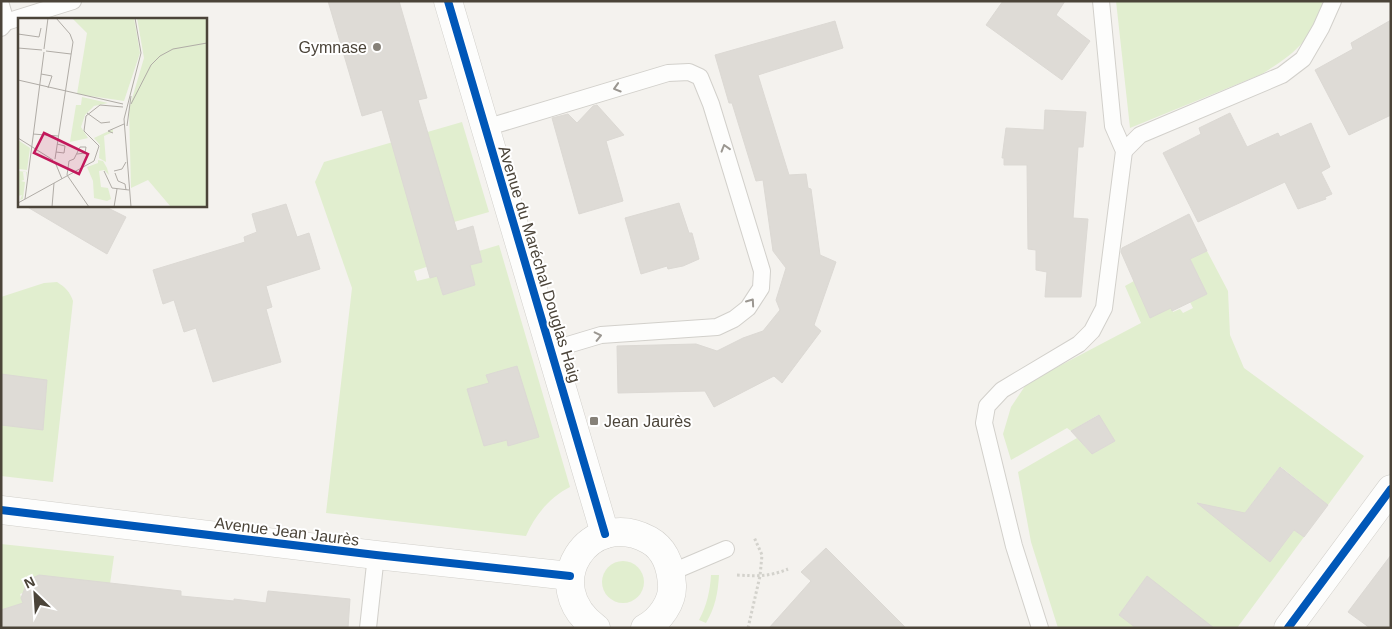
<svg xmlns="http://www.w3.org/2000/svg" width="1392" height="629" font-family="Arial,sans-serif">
<rect width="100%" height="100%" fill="#f4f2ee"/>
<g fill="#e1eecf">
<path d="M1116,1H1323C1312,41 1295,53 1262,74L1130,128Z"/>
<path d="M462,122L489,212L447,224L457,257L414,271L417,281L437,276L443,295L475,285L470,265L482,262L479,251L499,245L570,487C550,497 535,515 526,536L326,513L352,288L315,182L324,162Z"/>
<polygon points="1207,251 1228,291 1230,335 1244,368 1364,456 1328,505 1281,467 1279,468 1245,513 1230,529 1270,561 1294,530 1304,537 1237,628 1207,628 1147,576 1119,615 1136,628 1058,628 1031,542 1018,472 1077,438 1092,454 1115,441 1098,415 1071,431 1067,428 1011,460 1003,434 1011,407 1027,383 1141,323 1125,286 1134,281 1163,291 1173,312 1180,309 1183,313 1193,308 1190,302 1207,294 1190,259"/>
<path d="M57,282C65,287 70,292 73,301L53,482L1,476V297L44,283Z"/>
<path d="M1,544L114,556L110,584L26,592L20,594L24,606C11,603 8,608 1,619Z"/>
<circle cx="623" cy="582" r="21"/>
<path d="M711,575H719C718,593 715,608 706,623L699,620C707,605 710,591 711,575Z"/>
</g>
<g fill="#dedbd6" stroke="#dcd9d4">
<polygon points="328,1 399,1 427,98 418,100 457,231 473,226 482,262 470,265 475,285 443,295 437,276 430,278 382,110 362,116"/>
<polygon points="1003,1 1065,1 1056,15 1090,41 1062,80 986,25"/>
<polygon points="1391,20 1391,115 1349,135 1315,70 1353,49 1351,43"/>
<polygon points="835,21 843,48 758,75 789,175 806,174 808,188 811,189 820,255 836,262 814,325 821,331 782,383 774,376 714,407 705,391 618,393 617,346 696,344 717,351 743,338 763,331 780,310 776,300 786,268 773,251 763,180 756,181 732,103 729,103 715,55"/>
<polygon points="597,105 624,135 606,141 623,201 579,214 552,118 568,114 577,123 593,106"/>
<polygon points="1045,110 1086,112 1083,147 1078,147 1073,218 1088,219 1081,297 1045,297 1047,272 1036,270 1036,250 1028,249 1027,165 1004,165 1004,158 1002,158 1006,128 1044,130"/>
<polygon points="1230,113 1247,147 1278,133 1280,137 1311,123 1330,167 1321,172 1332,194 1325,197 1326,199 1298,209 1285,182 1198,222 1163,153 1201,134 1199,128"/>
<polygon points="679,203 689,233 692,233 699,259 683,266 668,269 667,266 641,274 625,218"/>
<polygon points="286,204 297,237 309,233 320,269 266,286 272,307 266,309 281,362 213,382 196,328 184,332 174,300 163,304 153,270 245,242 244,237 257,232 252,214"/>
<polygon points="24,205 102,205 126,217 107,254"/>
<polygon points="1189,214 1207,251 1190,259 1207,294 1172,311 1171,308 1150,318 1121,252 1122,248"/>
<polygon points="517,366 539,437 508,446 507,440 484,446 467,389 489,383 486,375"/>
<polygon points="1,374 47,380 43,430 1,425"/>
<polygon points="1099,415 1115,441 1092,454 1071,431"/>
<polygon points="1280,467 1328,505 1304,537 1294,530 1270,562 1197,503 1245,513"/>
<polygon points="826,548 906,628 769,628 811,581 801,572"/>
<polygon points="1391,555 1391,628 1370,628 1348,612"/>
<polygon points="39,575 181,591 181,596 234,601 234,599 266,603 268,591 350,599 348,628 1,628 1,610 23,603 21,598 28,580"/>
<polygon points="1147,576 1214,628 1136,628 1119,615"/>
</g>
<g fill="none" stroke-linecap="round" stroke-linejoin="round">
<g stroke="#d2d0cb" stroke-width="18">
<g id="service">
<polyline points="1,5 6,22"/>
<polyline points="1,28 6,22 73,1"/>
<polyline points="485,128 668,73 689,72 700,77 711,104 762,271 761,288 748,308 734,319 717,327 601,335 551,350"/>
<polyline points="1124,151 1140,135 1282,75 1303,59 1321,28 1333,1"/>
<polyline points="672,572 726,549"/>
<polyline points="368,628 376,555"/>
<polyline points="1040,628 1014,546 984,423 987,406 1002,390 1079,344 1092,331 1104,308 1124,151 1113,126 1101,1"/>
</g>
</g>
<g stroke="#d2d0cb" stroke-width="29">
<g id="tertiary">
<polyline points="448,1 605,534"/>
<polyline points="1,510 376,555 570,576"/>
<path d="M596,628C537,585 589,507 649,540C665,549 671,567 672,585C673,602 660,620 645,628"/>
<polyline points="1288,628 1391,489"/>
</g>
</g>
<g stroke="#d3d2cc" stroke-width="3" stroke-dasharray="2.5 2.5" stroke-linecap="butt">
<path d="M737,575C757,576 769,577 788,569"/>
<polyline points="748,628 760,576 762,555 754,537"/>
</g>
<use href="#service" stroke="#fdfdfc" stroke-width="16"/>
<use href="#tertiary" stroke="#fdfdfc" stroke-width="28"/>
<g stroke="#fff" stroke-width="11">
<g id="cycleway">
<polyline points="448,1 605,534"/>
<polyline points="1,510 376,555 570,576"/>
<polyline points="1288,628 1391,489"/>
</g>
</g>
<use href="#cycleway" stroke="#0057b8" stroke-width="8"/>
</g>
<defs><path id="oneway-chevron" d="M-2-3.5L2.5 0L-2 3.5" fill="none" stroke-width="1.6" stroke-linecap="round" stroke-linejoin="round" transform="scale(1.25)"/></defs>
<g stroke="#9b9791">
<use href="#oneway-chevron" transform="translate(617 88) rotate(163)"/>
<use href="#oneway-chevron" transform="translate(725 148) rotate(-107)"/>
<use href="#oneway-chevron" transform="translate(751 302) rotate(-55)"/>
<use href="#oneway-chevron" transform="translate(598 336) rotate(-13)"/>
</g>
<g fill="#868178" stroke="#fff" stroke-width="2">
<circle cx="377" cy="47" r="5"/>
<rect x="589" y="416" width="10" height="10" rx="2.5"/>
</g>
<g text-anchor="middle" stroke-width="4" stroke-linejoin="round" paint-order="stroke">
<g font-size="16" fill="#4b4439" stroke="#fff" text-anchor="end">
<text x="367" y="53">Gymnase</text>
<text x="604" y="427" text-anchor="start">Jean Jaurès</text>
</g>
<g font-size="16" fill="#4b4439" stroke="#fff">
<text transform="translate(540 264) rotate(73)" y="6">Avenue du Maréchal Douglas Haig</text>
<text transform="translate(287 531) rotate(7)" y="6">Avenue Jean Jaurès</text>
</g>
</g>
<g transform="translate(18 18)">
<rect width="189" height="189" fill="#f4f2ee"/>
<path d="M54,0H116L122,35L106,83L59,76L69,15ZM119,0H189V189H153L130,162L113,170L111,91L126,40ZM64,79L90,85L76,88L67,97L63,109L70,120L52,124L58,87H63ZM95,111V114L86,118L88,144L81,140L82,127L76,120ZM0,122L12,130L9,152L1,151L0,147ZM80,142L85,143L89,150L91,157L86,152L81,153L83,169L90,170L93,181L89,183L76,180L75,163L69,149L80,145ZM0,153L9,154L8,160V154H5L6,162L3,163L7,164L5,181L2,182L4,177L0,178Z" fill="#e1eecf"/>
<path fill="none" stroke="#b0aca6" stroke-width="1" d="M0,16L21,19L23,10M0,30L24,32M26,31L30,0M28,33L53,36M23,56L34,58L30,70M0,62L105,86M113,86L133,47L142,38L155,31L189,25M69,95L83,105L92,104M109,108L113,78M95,115L90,113L106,106M15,116L40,118M0,120L35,142M38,134L46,135L47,128L39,126M59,136L67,135L68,129H62L56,141L51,143L49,157L71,189M37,141L55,24L52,16L38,0M37,144L44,161M86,153L94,170L111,172M96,153L104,151L108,144M97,155L100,163L107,166L108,172M7,181L26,34M0,185L76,143L81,128L66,113L68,98L82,87L105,89M34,189L36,165M96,189L99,171M113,189L106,101L123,35L117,0"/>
<path fill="#c2185b" fill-opacity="0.15" stroke="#c2185b" stroke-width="2.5" d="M26,115L70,136L61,156L16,135Z"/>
<rect width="189" height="189" fill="none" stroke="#4b4439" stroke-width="2.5"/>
</g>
<rect width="1392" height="629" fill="none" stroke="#4b4439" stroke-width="5"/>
<g transform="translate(35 594) rotate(335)" stroke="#ffffff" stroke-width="4" paint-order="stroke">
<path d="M0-4L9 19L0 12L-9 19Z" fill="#4b4439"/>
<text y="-8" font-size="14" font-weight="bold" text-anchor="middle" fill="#4b4439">N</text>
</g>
</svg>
